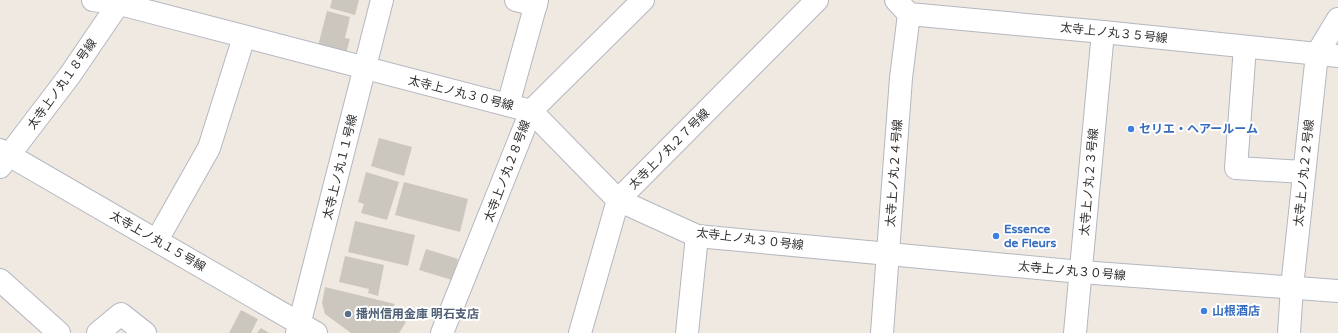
<svg xmlns="http://www.w3.org/2000/svg" width="1338" height="333" font-family="'Varela Round','Noto Sans JP',sans-serif">
<rect width="100%" height="100%" fill="#efe9e1"/>
<g fill="#cbc7bf">
<polygon points="332,0 359,0 355,15 330,8"/>
<polygon points="327,11 350,17 345,38 350,39 346,53 318,46"/>
<polygon points="379,138 412,147 404,176 371,166"/>
<polygon points="366,172 399,182 387,220 361,213 364,204 358,202"/>
<polygon points="404,182 468,199 460,232 395,215"/>
<polygon points="355,221 415,235 408,266 348,252"/>
<polygon points="426,249 458,259 452,280 419,270"/>
<polygon points="345,256 384,265 378,296 368,293 369,289 339,282"/>
<polygon points="325,287 395,304 390,311 406,322 399,333 351,333 325,314 322,303"/>
<polygon points="241,310 258,319 251,333 229,333"/>
<polygon points="261,328 269,333 257,333"/>
</g>
<g fill="none" stroke-linecap="round" stroke-linejoin="round">
<g stroke="#b4b7c1" stroke-width="24">
<g id="minor">
<polyline points="93,0 120,4 531,111 618,200 697,236 1081,272 1338,291"/>
<polyline points="516,0 536,5"/>
<polyline points="896,0 909,14 1103,32 1338,56"/>
<polyline points="1245,47 1236,168 1304,172"/>
<polyline points="508,105 537,0"/>
<polyline points="0,150 316,333"/>
<polyline points="0,167 70,75 121,0"/>
<polyline points="157,240 209,148 244,37"/>
<polyline points="0,280 59,333"/>
<polyline points="98,333 121,314 145,333"/>
<polyline points="297,333 382,0"/>
<polyline points="442,333 531,111 643,0"/>
<polyline points="580,333 618,200 817,0"/>
<polyline points="687,333 697,236"/>
<polyline points="882,333 901,78 909,14"/>
<polyline points="1075,333 1103,32"/>
<polyline points="1289,333 1292,287 1317,54 1338,19"/>
</g>
</g>
<use href="#minor" stroke="#fff" stroke-width="22"/>
</g>
<g fill="#3f7fe0" stroke="#fff" stroke-width="1.5">
<circle cx="1131" cy="129" r="4"/>
<circle cx="996" cy="236" r="4"/>
<circle cx="1204" cy="311" r="4"/>
</g>
<circle fill="#5c6f8a" stroke="#fff" stroke-width="1.5" cx="348" cy="314" r="4"/>
<g text-anchor="middle" stroke-width="4" stroke-linejoin="round" paint-order="stroke">
<g font-size="12" fill="#2e2e2e" stroke="#fff">
<text transform="translate(1114 33) rotate(6)" y="4">太寺上ノ丸３５号線</text>
<text transform="translate(62 84) rotate(-54)" y="4">太寺上ノ丸１８号線</text>
<text transform="translate(461 93) rotate(14)" y="4">太寺上ノ丸３０号線</text>
<text transform="translate(669 149) rotate(-45)" y="4">太寺上ノ丸２７号線</text>
<text transform="translate(340 167) rotate(-76)" y="4">太寺上ノ丸１１号線</text>
<text transform="translate(507 171) rotate(-69)" y="4">太寺上ノ丸２８号線</text>
<text transform="translate(894 173) rotate(-86)" y="4">太寺上ノ丸２４号線</text>
<text transform="translate(1304 173) rotate(-84)" y="4">太寺上ノ丸２２号線</text>
<text transform="translate(1089 182) rotate(-85)" y="4">太寺上ノ丸２３号線</text>
<text transform="translate(750 239) rotate(7)" y="4">太寺上ノ丸３０号線</text>
<text transform="translate(158 241) rotate(30)" y="4">太寺上ノ丸１５号線</text>
<text transform="translate(1072 271) rotate(5)" y="4">太寺上ノ丸３０号線</text>
</g>
<g font-size="12" font-weight="bold" fill="#366cbe" stroke="#fff" text-anchor="start">
<text x="1139" y="133">セリエ・ヘアールーム</text>
<text x="1004" y="233">Essence<tspan x="1004" dy="14">de Fleurs</tspan></text>
<text x="1212" y="315">山根酒店</text>
</g>
<g font-size="12" font-weight="bold" fill="#4e5e75" stroke="#fff" text-anchor="start">
<text x="356" y="318">播州信用金庫 明石支店</text>
</g>
</g>
</svg>
